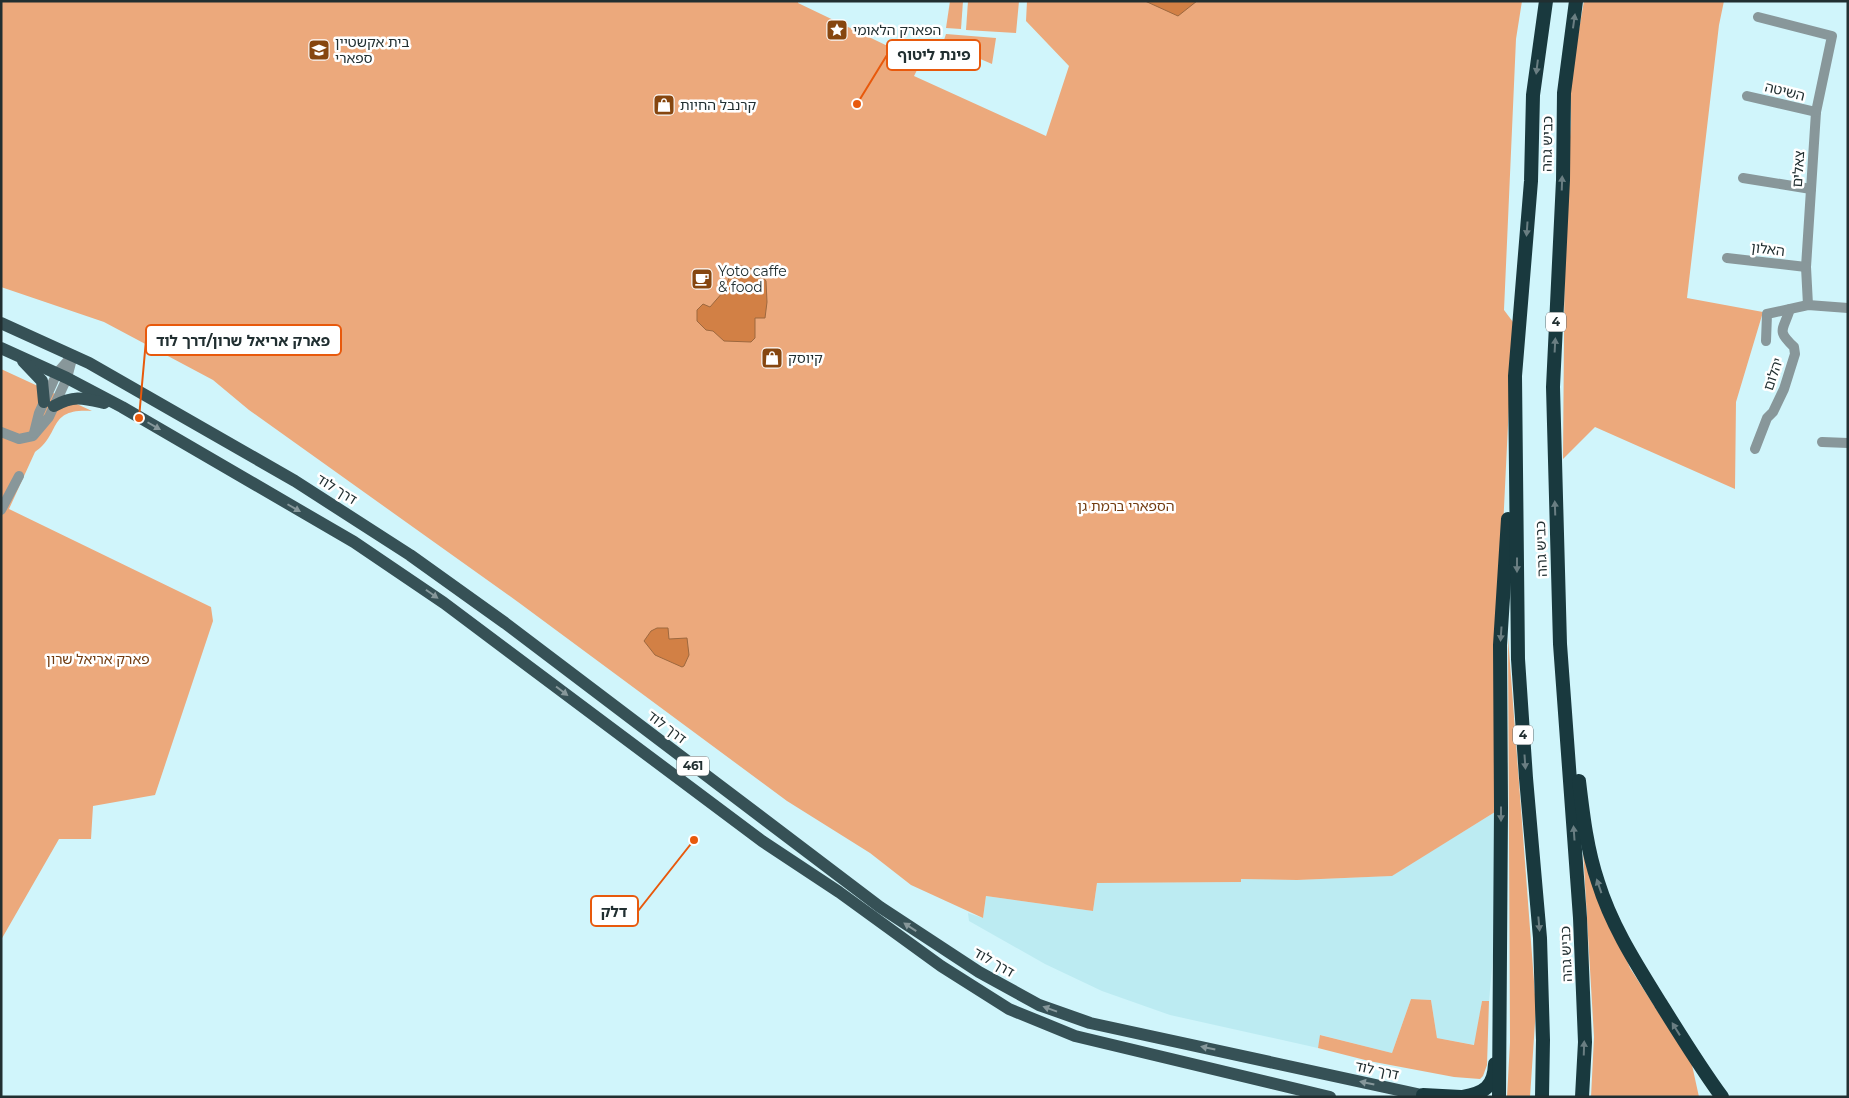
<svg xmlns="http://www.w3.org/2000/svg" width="1849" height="1098" font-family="Montserrat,'Noto Sans Hebrew',sans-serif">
<rect width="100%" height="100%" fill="#d0f5fb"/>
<polygon fill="#bcebf2" points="1495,812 1494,945 1489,1001 1482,1001 1475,1045 1437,1038 1431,1000 1411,999 1392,1053 1321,1035 1318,1048 1170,1015 1102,991 1045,964 969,921 968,913 983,918 986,896 1093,911 1097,883 1241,882 1241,879 1297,880 1391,876"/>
<g fill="#eca97c">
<polygon points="1,1 798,1 798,3 921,62 914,76 1046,136 1069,66 1026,21 1027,1 1522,1 1516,39 1504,310 1513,322 1502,549 1495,812 1392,876 1297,880 1241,879 1241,882 1097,883 1093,911 986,896 983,918 911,885 870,853 787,801 518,602 249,410 213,380 104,322 1,287"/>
<polygon points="950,1 963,1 961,29 946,28"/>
<polygon points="968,1 1019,1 1016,33 966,30"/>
<polygon points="1584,1 1724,1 1719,25 1687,298 1763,312 1736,402 1735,489 1595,427 1563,459 1565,213 1571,122 1571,75"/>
<polygon points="946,34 996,38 992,64 943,43"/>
<path d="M1,369L92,411C46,408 62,434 35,452L9,509L211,607L213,621L155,795L93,806L91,839H59L1,940Z"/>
<polygon points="1508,637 1536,1008 1530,1097 1507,1097 1510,1042"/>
<polygon points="1582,833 1618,939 1630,968 1692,1065 1699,1097 1591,1097 1594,1037"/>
<polygon points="1411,999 1431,1000 1437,1038 1474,1045 1482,1001 1489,1001 1487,1065 1483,1076 1480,1079 1454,1077 1369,1061 1318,1048 1320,1035 1392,1053"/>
</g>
<g fill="#d28045" stroke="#9d683f">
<polygon points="1145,1 1197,1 1178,16"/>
<path d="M736,266C748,265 759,271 766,281L767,302L765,318H755V338L751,342L724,341L713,331L706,330L697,321V310L703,304L710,307L723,292L733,269Z"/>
<polygon points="657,628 668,628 669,639 687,638 689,655 684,666 682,667 655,655 644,641 651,631"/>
</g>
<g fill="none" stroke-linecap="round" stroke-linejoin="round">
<g stroke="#88979a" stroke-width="10">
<polyline points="1758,17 1832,36 1816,112 1806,267 1808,305"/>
<polyline points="1747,96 1816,112"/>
<polyline points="1743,178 1811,189"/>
<polyline points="1727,258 1806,267"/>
<polyline points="1766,341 1767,314 1808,305 1848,308"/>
<polyline points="1,432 19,439 33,436 49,417 67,378 73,355"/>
<polyline points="34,433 39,413 57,373 71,357"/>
<polyline points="1822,442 1848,443"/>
<path d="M1755,449L1767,418L1773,412L1784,389L1795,354L1794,347C1776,330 1783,331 1790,309"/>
<polyline points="1,510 19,476"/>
</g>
<g stroke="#365156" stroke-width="12">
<polyline points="1,323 89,363 295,481 410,555 505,623 880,907 979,972 1039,1005 1090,1023 1431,1097"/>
<polyline points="1,348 67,378 122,407 354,542 444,603 762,841 839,892 941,966 1009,1009 1075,1036 1330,1097"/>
<polyline points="23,361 42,381 44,402"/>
<path d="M54,406C74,395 83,398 104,403"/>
</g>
<g stroke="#19393e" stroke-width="14">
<polyline points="1576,1 1564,93 1563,180 1553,387 1560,644 1580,918 1585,1042 1582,1097"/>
<path d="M1579,781C1583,815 1587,850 1598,882C1612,927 1637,965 1661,1004C1681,1036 1700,1067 1722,1097"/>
<polyline points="1423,1095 1461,1097"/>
<path d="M1463,1097C1484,1093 1494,1087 1495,1064"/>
<polyline points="1499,1097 1501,808 1500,645 1508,519"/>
<polyline points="1542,1097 1543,1040 1540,938 1526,778 1518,659 1515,376 1531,181 1533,95 1546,1"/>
</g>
</g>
<defs><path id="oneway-solid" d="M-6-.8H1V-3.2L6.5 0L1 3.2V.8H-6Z" transform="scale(1.25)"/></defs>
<g fill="#6a7e82">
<use href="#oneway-solid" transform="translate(1574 21) rotate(-82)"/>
<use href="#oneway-solid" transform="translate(1537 67) rotate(97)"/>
<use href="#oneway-solid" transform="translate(1562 183) rotate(-88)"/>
<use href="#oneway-solid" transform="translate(1527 229) rotate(94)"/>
<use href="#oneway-solid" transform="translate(1555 345) rotate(-87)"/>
<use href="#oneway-solid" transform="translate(1555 508) rotate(-92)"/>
<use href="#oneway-solid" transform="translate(1517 565) rotate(90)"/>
<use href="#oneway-solid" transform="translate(1501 634) rotate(94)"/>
<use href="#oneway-solid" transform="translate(1525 762) rotate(86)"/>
<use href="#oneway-solid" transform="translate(1501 814) rotate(90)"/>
<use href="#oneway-solid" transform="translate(1574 833) rotate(-94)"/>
<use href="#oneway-solid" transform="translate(1599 886) rotate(-109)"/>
<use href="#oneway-solid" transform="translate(1539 924) rotate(85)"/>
<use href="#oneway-solid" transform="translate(1676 1029) rotate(-122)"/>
<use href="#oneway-solid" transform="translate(1584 1048) rotate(-88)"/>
</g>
<g fill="#86979a">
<use href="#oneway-solid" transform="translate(154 426) rotate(30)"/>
<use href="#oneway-solid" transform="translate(294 508) rotate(30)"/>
<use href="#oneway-solid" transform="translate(432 594) rotate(35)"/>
<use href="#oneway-solid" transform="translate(562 691) rotate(37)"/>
<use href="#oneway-solid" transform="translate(910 927) rotate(-147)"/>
<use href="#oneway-solid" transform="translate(1050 1009) rotate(-160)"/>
<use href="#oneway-solid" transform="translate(1208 1048) rotate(-168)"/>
<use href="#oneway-solid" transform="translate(1367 1083) rotate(-168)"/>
</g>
<defs>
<g id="sight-square" transform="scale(1.125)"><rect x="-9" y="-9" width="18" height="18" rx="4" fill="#86460f" stroke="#fff"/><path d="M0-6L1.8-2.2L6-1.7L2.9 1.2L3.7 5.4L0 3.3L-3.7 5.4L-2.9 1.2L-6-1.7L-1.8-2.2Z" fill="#fff"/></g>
<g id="school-square" transform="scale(1.125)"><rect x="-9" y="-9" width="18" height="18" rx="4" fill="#86460f" stroke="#fff"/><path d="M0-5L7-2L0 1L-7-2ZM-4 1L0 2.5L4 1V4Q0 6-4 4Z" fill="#fff"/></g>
<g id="shop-square" transform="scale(1.125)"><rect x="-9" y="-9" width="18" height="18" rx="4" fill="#86460f" stroke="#fff"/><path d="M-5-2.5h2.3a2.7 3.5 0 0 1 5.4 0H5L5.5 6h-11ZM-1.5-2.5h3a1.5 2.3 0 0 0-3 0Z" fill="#fff"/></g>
<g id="cafe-square" transform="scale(1.125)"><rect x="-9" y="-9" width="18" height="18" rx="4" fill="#86460f" stroke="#fff"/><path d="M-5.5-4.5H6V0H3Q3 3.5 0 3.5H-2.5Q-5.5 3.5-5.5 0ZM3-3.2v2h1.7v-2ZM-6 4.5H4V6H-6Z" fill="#fff"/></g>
</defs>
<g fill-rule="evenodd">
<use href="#sight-square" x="837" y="30"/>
<use href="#school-square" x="319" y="50"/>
<use href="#shop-square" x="664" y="105"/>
<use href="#cafe-square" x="702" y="279"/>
<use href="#shop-square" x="772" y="358"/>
</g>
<g text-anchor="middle" stroke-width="5" stroke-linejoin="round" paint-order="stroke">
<g fill="#fff" stroke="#646d6f" stroke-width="1">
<rect x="1546" y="312.5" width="20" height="19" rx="4"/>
<rect x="1513" y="725.5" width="20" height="19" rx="4"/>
<rect x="677" y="756.5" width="32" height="19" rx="4"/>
</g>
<g font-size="12" font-weight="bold" fill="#212f31">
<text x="1556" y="326">4</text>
<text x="1523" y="739">4</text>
<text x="693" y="770">461</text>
</g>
<g font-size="14" fill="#212f31" stroke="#fff" text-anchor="start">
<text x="853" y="35">הפארק הלאומי</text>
<text x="335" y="47">בית אקשטיין<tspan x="335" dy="16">ספארי</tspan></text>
<text x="680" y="110">קרנבל החיות</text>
<text x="718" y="276">Yoto caffe<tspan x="718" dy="16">&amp; food</tspan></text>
<text x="788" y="363">קיוסק</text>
</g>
<g font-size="14" fill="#212f31" stroke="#fff">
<text transform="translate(1785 91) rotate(14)" y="5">השיטה</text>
<text transform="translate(1547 144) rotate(-89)" y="5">כביש גהה</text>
<text transform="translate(1798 169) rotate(-86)" y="5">צאלים</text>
<text transform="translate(1768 249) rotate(7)" y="5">האלון</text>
<text transform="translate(1773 374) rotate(-71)" y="5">יהלום</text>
<text transform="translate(337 489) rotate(32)" y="5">דרך לוד</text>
<text transform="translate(1541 549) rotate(-92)" y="5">כביש גהה</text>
<text transform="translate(667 727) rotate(37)" y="5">דרך לוד</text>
<text transform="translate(1566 954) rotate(-92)" y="5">כביש גהה</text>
<text transform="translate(994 962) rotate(30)" y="5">דרך לוד</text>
<text transform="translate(1377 1070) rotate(12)" y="5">דרך לוד</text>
</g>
<g font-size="14" fill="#723c10" stroke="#fff">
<text x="1126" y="511">הספארי ברמת גן</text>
<text x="98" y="664">פארק אריאל שרון</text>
</g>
</g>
<path fill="none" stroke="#e8590c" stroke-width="2" d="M857 104L887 55M139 418L146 340M694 840L638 911"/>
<g fill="#e8590c" stroke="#fff" stroke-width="2">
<circle cx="857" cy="104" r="5"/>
<circle cx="139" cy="418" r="5"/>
<circle cx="694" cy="840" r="5"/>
</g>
<g fill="#fff" stroke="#e8590c" stroke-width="2">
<rect x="887" y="40" width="93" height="30" rx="5"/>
<rect x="146" y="325" width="195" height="30" rx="5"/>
<rect x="591" y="896" width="47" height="30" rx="5"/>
</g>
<g font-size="15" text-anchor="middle" font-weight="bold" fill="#212f31">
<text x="934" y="60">פינת ליטוף</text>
<text x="243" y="346">פארק אריאל שרון/דרך לוד</text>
<text x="614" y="917">דלק</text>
</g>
<rect width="1849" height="1098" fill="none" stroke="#212f31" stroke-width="5"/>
</svg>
